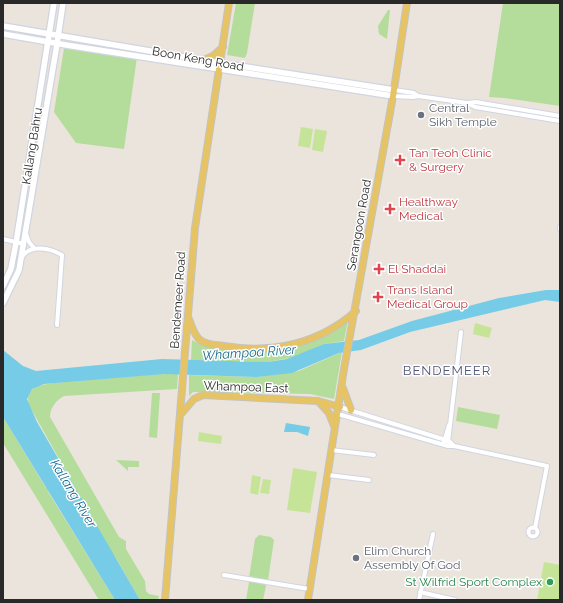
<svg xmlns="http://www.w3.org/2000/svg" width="563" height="603" font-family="Raleway,sans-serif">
<rect width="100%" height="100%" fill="#eae4dc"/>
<g fill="#b4dd9c">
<polygon points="236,3 255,3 247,53 245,58 227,55"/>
<polygon points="503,3 560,3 560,106 504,98 489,97"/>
<polygon points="388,10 390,10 387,39 379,34 378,26"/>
<polygon points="64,48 137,57 124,149 76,143 54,112"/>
<path d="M348,321L344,341L324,344L295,357L268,362L191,360L192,340C210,351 259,354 279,349C300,344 320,334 340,327Z"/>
<polygon points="342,352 334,399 310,394 193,392 189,396 189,375 257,377 299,371"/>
<path d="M157,374H178L177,389L64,396C56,400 50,408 50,417L119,537L126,541V549L145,581L146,591L149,594L159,596L158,600H140L116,558L47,490L115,600H99L3,443V417L46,488L68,475L29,405C24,387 40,385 54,383Z"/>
<polygon points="152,393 160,393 157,438 149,437"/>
<polygon points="458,407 500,415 497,429 456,421"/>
<polygon points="116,460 139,461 139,467 128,467 128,471"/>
<polygon points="259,535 271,537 274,540 268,580 249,578 255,539"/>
<polygon points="252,580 264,583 266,586 263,600 246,600 249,582"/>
</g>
<g fill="#c6e498">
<polygon points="301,127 313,129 310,148 298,146"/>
<polygon points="315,129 327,131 323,152 312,150"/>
<polygon points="475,323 492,328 489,338 473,334"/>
<polygon points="199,432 222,436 221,444 198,441"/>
<polygon points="293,468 317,472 310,513 287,510"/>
<polygon points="252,475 261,477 258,495 250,493"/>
<polygon points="263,479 271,480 269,494 260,493"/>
<polygon points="544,562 560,565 560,600 537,600"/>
</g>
<g fill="#76cbe6">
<polygon points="546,290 560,290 560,302 545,300 410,332 361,350 339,353 292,373 257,377 164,374 44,384 32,389 27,399 37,422 140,600 115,600 3,417 3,350 23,366 36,371 162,359 268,362 287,359 324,344 359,340 412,321 499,298"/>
<polygon points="286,423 310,427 308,436 297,432 284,432"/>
</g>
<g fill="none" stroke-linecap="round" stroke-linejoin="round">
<g stroke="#d1d5e1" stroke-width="6">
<g id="street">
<polyline points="394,90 414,93 418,96"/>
<polyline points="393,96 413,97 418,96 467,103 476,102 560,116"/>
<polyline points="467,103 475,107 560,121"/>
<polyline points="560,229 560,227"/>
<polyline points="26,234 29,242 34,248"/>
<polyline points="3,239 24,244"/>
<path d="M22,257C30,244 50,248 62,255L57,325"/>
<polyline points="340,407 449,441 454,446"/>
<polyline points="338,414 448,446 454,446 547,466 535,528"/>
<polyline points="444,442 449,425"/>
<polyline points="448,442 461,332"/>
<polyline points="331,450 374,455"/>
<polyline points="328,475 369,480"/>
<circle cx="533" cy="532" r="4.5"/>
<polyline points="224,575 309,589"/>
<polyline points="420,592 455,600"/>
<polyline points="419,600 433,534"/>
</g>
</g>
<g stroke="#d1d5e1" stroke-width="8">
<g id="secondary">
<polyline points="3,26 220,63 394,90"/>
<polyline points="3,34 66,45 393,96"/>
<polyline points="3,286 11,269 16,243 54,3"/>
<polyline points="3,303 19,270 57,44 63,3"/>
</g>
</g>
<g stroke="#c3c3c3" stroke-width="8">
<g id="primary">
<polyline points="204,60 213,56 223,47"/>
<path d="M189,319C191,325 194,333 198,338C204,345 216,345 224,346C272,354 319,344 356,311"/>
<polyline points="343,388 351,410"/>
<polyline points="318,401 329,413 334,426"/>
<polyline points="182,413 194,399 203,395 318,401 340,407"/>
<polyline points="165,600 195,228 229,3"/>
<polyline points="308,600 344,369 393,96 407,3"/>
</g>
</g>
<use href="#street" stroke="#fff" stroke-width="4"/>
<use href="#secondary" stroke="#fff" stroke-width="5.5"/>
<use href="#primary" stroke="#e6c465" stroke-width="6"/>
</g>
<g fill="#6b7280" stroke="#fff" stroke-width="1.5">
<circle cx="421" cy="115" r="4"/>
<circle cx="356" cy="558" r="4"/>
</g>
<g fill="#e0444e" stroke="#fff" stroke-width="1.5">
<path d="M398 154h4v4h4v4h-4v4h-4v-4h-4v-4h4z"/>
<path d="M388 203h4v4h4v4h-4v4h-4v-4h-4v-4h4z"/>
<path d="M377 263h4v4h4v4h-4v4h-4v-4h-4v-4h4z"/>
<path d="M376 291h4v4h4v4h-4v4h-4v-4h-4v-4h4z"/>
</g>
<circle fill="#2e9e5b" stroke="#fff" stroke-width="1.5" cx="550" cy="582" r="4"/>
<g text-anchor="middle" stroke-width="3" stroke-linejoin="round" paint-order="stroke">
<g font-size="12" fill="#292929" stroke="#fff">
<text transform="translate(198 59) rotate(10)" y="4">Boon Keng Road</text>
<text transform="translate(32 146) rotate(-81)" y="4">Kallang Bahru</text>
<text transform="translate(359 225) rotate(-80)" y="4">Serangoon Road</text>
<text transform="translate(178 300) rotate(-86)" y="4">Bendemeer Road</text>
<text transform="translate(246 387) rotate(2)" y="4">Whampoa East</text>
</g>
<g font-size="12" fill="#5b616d" stroke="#fff" text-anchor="start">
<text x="429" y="112">Central<tspan x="429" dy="14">Sikh Temple</tspan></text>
<text x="364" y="555">Elim Church<tspan x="364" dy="14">Assembly Of God</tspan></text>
</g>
<g font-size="12" fill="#be3a42" stroke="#fff" text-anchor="start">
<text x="409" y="157">Tan Teoh Clinic<tspan x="409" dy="14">&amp; Surgery</tspan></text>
<text x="399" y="206">Healthway<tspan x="399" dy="14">Medical</tspan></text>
<text x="388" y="273">El Shaddai</text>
<text x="387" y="294">Trans Island<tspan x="387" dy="14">Medical Group</tspan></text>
</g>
<g font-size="12" fill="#27864d" stroke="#fff" text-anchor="end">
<text x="542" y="586">St Wilfrid Sport Complex</text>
</g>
<g font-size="13" font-style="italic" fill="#166a90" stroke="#fff">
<text transform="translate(249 352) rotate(-4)" y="5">Whampoa River</text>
<text transform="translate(74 493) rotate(59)" y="5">Kallang River</text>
</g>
<g font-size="13" letter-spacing="1" fill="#4d5676" stroke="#fff">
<text x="447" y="375">BENDEMEER</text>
</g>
</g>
<rect width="563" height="603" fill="none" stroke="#292929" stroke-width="8"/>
</svg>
